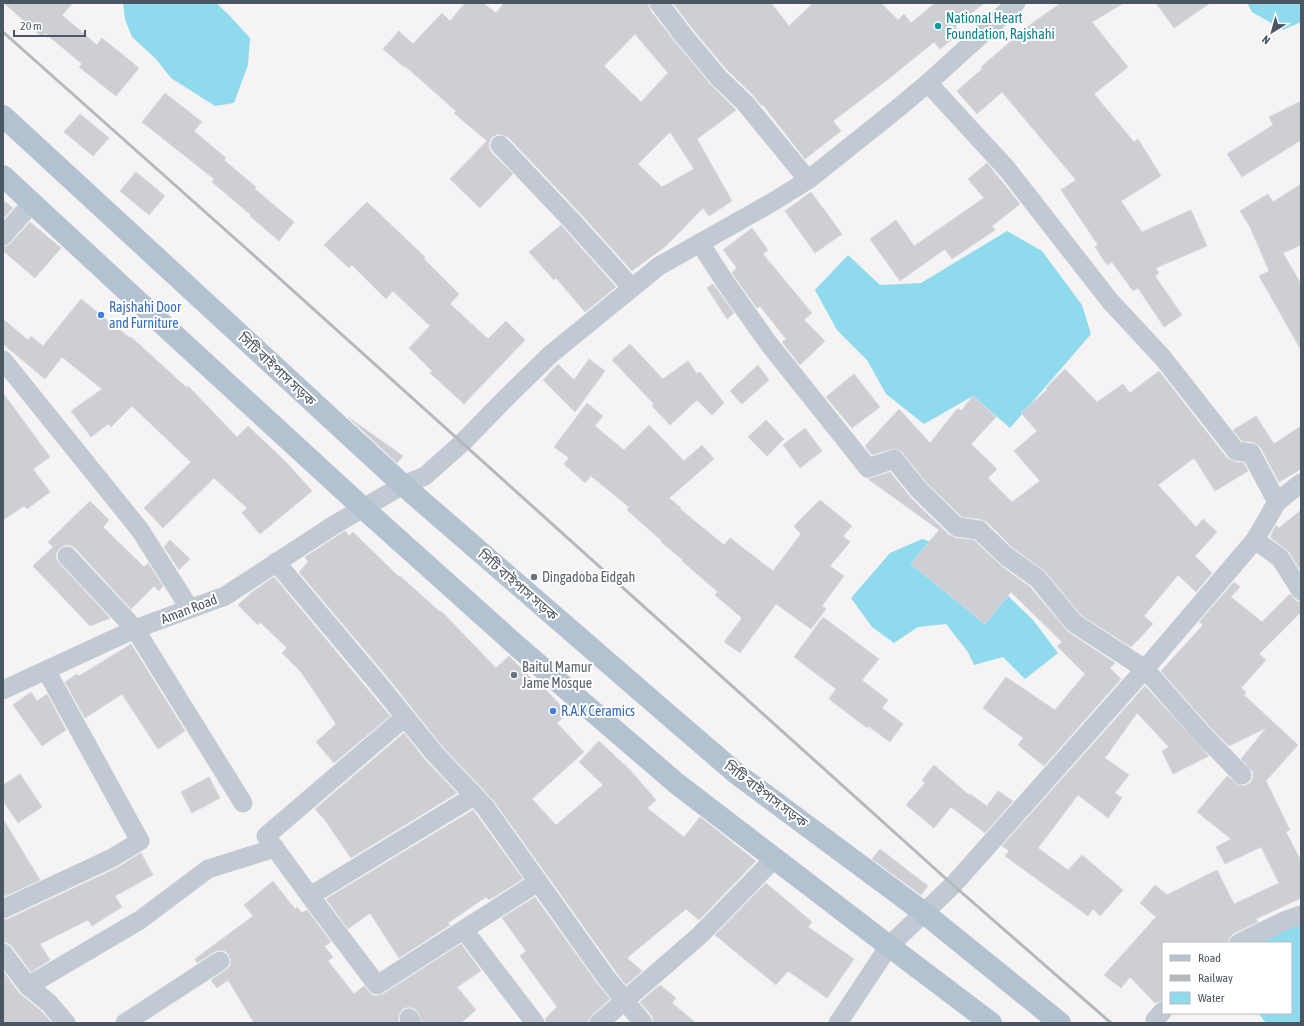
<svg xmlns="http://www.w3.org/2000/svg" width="1304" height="1026" font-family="'Asap Condensed','Noto Sans Bengali',sans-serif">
<rect width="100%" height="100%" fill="#f5f3f3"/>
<g fill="#90daee">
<polygon points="123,3 216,3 228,14 250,38 248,65 234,103 215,106 171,78 156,59 132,37 125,19"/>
<polygon points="1247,3 1301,3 1301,22 1283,30 1252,12"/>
<polygon points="1007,231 1042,251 1082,305 1091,334 1010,428 973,396 924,424 886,394 867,360 837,330 815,290 848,255 880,285 921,283"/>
<polygon points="922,539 964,552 984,573 1033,620 1058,653 1025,679 1003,657 974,665 968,652 946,624 918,627 894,643 872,627 851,598 890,553"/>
<polygon points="1301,920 1301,1023 1266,1023 1258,1013 1291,1013 1291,943 1254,943"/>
</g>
<g fill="#cdcfd5" stroke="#d7d9de" fill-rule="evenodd">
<polygon points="4,3 73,3 62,15 97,45 102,38 139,68 116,96 79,67 82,64 45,33 42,37"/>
<path d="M465,3H483L496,13L504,3H648L650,10L675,42L711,85L736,110L697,139L732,201L709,216L703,208L667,245L632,271L580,213L508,137L503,135L498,134L492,137L489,142V148L492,153L513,174L480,208L450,179L487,141L454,113L456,111L405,66L404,67L383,49L399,31L413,44L442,13L450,21ZM635,34L668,73L641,102L604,66ZM670,132L694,169L662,187L638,164Z"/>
<polygon points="673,3 771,3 789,26 813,3 881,3 898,20 904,14 911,23 935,3 984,3 955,27 960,33 940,49 934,42 891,77 833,121 841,131 805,159 763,105 762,106 753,95 727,70 692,28"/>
<polygon points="1061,3 1124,3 1092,22 1128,67 1094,94 1134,142 1138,139 1161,176 1121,201 1142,232 1191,210 1207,246 1156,268 1159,273 1155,276 1182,315 1164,327 1138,288 1133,291 1112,262 1107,265 1095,247 1098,245 1061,190 1076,180 1002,92 977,114 957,91 982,69 981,67 1031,24"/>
<polygon points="1156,3 1210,3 1174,28"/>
<polygon points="165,93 202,122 194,131 226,158 224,160 256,187 255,189 294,222 279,241 250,216 251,215 212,182 214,179 142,122"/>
<polygon points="1301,101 1301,140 1242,177 1227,154 1273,125 1269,117"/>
<polygon points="80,114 109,138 93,156 64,132"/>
<polygon points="987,163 1020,204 992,226 995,230 952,259 945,249 900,281 870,239 896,220 914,246 984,198 968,179"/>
<polygon points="136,172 165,196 149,215 120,191"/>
<polygon points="1301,184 1301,245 1283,253 1301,284 1301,350 1259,276 1269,271 1250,227 1240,211 1268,194 1273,202"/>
<polygon points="811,192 842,234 815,253 785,211"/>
<polygon points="3,200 13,208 3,219"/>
<polygon points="367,202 425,257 424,259 459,294 450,304 488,339 506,321 525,340 464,404 430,373 432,371 409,348 430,326 393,291 386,299 352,265 349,268 324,245"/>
<polygon points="30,222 61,248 35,278 3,251 3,247 7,246 11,243"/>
<polygon points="561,225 616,287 585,312 556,278 554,280 529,252"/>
<polygon points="752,228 768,250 763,254 812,313 804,320 825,341 800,365 782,342 786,339 760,306 757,308 734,276 732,272 737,268 723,250"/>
<polygon points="713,284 734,313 727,319 707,288"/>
<polygon points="81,299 130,338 131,337 187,388 188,386 237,437 248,426 285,461 312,491 260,534 242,513 247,508 214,478 163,528 144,508 191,462 132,406 111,427 108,424 91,437 71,411 102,389 62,357 45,379 3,344 3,319 28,340 31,336 43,346"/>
<polygon points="630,344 663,379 688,361 697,374 700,372 724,403 712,415 697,400 670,425 652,406 654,404 612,360"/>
<polygon points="589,359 605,371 575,412 543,380 558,364 574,380"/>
<polygon points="758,365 769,380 742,404 730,391"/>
<polygon points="1065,369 1097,402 1123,384 1130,393 1159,371 1227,458 1235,462 1244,463 1248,471 1215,491 1194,458 1158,485 1196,527 1203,519 1217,532 1195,556 1212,573 1196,592 1178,575 1144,616 1153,624 1131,647 1081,615 1046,572 1013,548 987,522 980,519 962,517 927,483 902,452 897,449 891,449 872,455 865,446 899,409 930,443 958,408 961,411 973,396 996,417 971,444 997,469 988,478 1012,502 1040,481 1014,451 1037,431 1021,413 1047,390 1046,388"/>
<polygon points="854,374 880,407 852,428 826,397"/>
<polygon points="3,393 50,457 33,469 50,492 27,509 24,506 3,520"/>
<polygon points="587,403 603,416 595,426 624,450 649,425 684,461 702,445 714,459 669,498 681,508 680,509 724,545 730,538 773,571 801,534 794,526 820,500 852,526 843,536 850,542 830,566 844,576 822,606 826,609 811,629 776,604 740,653 724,642 742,618 715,595 718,592 682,561 683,560 661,542 662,541 627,510 629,507 591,476 585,483 564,464 569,458 554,447"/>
<polygon points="1256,416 1274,444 1301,426 1301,469 1279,482 1261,448 1257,444 1253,442 1242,441 1233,430"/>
<polygon points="348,417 403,456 397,463"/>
<polygon points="766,420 784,439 767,456 748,437"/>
<polygon points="805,428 822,451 800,468 783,445"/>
<polygon points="890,472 911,498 949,535 956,538 974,540 1000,565 1030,587 1068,632 1115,663 1110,668 1121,679 1044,766 1018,745 1023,738 983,708 1006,677 1055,710 1085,674 1057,646 1062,642 1011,592 985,624 911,564 939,530 868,479"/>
<polygon points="90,501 109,520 103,527 144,567 148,563 163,586 159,591 154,586 131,609 75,548 70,545 65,545 60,548 56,553 56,558 59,563 110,618 90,626 33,566 53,547 48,542"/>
<polygon points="1301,510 1301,571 1289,552 1270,537 1276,525 1279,528"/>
<polygon points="345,531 349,536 353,532 399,577 400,576 440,612 441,611 496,668 509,656 540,687 542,686 568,713 557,723 584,752 532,799 556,825 603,785 579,762 599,741 630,770 656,800 647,808 684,837 700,817 756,861 699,920 686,909 627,958 642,971 626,985 614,969 494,801 442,746 390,680 299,572 308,562 305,557"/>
<polygon points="170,540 190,559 179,570 164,547"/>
<polygon points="274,577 390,716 334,763 316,742 336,724 301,672 282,653 287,648 260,622 258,625 238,605 252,592"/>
<polygon points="1234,582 1240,587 1231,597 1262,622 1290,594 1296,601 1301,602 1301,612 1259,654 1266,660 1241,688 1246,692 1244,695 1298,745 1266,781 1290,830 1286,832 1301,861 1301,898 1256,919 1258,922 1234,933 1230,937 1229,940 1224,943 1163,943 1163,1000 1155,1003 1130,977 1121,988 1104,975 1156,917 1140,903 1155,885 1167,895 1217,870 1234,904 1279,883 1261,847 1225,864 1216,847 1231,839 1197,812 1227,776 1239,785 1244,786 1250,783 1253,778 1253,772 1241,759 1266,728 1229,746 1210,727 1161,671 1203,625 1199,622"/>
<polygon points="823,617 879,659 862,680 888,700 882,708 903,724 890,742 868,726 867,728 829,699 836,689 794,657"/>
<polygon points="131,644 185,731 158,749 122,694 85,718 65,682 77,674 79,676"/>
<polygon points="1145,686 1209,756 1173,774 1162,751 1169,747 1137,713 1105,758 1129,775 1115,793 1122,798 1108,818 1078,795 1038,848 1068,870 1082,855 1123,890 1100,916 1093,909 1088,916 1005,856 1009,851 1002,846"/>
<polygon points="31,692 37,701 47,694 66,730 42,746 13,705"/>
<polygon points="404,733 426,761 457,793 351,858 324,819 315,809"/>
<polygon points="934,765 969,795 970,794 987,806 998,791 1013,801 985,833 951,807 934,828 906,805 925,783 922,780"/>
<polygon points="20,774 42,807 18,823 3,801 3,785"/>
<polygon points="209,777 220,798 192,813 181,792"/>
<polygon points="473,810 523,879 489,900 486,897 448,923 450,925 399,958 370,913 348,929 326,899"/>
<polygon points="3,819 40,880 3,897"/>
<polygon points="880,849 928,886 921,895 872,859"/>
<polygon points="141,853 153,875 115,896 122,907 92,926 88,920 40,944 50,960 31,972 12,946 8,943 3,942 3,920 8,919 117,868"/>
<polygon points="273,881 295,909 297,907 302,913 307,910 331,942 324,946 333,957 328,961 354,994 364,986 372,995 377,996 383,994 461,944 481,971 457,987 476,1010 461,1023 423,1023 418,1012 414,1008 409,1007 404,1008 400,1012 398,1018 399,1023 254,1023 228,980 217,988 211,980 226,970 230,966 231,960 229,955 225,951 219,950 214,952 197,963 195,959 253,916 244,905"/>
<polygon points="766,883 812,922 808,927 854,959 827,998 788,971 776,985 715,935"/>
<polygon points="535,897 596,982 610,999 592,1015 589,1019 588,1023 546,1023 545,1019 557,1007 520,956 526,951 502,918"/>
<polygon points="3,971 19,993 41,1011 52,1023 3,1023"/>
<polygon points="660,985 676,998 672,1003 696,1023 654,1023 652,1016 640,1002"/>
</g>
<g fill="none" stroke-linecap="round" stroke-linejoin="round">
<g stroke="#c1cad2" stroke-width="19">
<polyline points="659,3 683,35 719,78 745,103 808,180"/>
<polyline points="928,83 1007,169 1110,301 1163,358 1236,451 1251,453 1277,502"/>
<polyline points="500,145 572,221 632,288"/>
<polyline points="3,236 32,203"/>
<polyline points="700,243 725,282 769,344 868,468 894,459 919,490 957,527 979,530 1006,556 1038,579 1074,623 1145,669 1202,734 1242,775"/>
<polyline points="3,360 140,530 190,609"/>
<polyline points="1255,540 1280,558 1301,591"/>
<polyline points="67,556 135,629 243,803"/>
<polyline points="276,562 381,687 434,753 485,807 605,976 643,1023"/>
<polyline points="3,690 135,629 225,596 334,525 403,485 425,476 462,443 509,395 551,354 659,266 771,203 808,180 892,113 928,83 1016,3"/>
<polyline points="405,717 266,836 310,896 474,796"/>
<polyline points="310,896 377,985 538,882"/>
<polyline points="3,909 112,858 140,841 46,670"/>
<polyline points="464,930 535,1023"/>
<polyline points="1239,943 1284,921 1301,915"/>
<polyline points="3,953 28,986 49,1003 66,1023"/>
<polyline points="28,986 140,920 208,869 275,848"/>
<polyline points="409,1018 412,1023"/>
<polyline points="1155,1020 1163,1011"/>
<polyline points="125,1023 220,961"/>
<polyline points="599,1023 699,936 775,858"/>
<polyline points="838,1023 889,946 953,885 1145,669 1255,540 1277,502 1301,483"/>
</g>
<g stroke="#b3c2d1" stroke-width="22">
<polyline points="3,116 403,485 658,706 737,774 923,912 1060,1023"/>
<polyline points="3,176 170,331 363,508 518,647 676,783 889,946 991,1023"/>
</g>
<polyline stroke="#b5b8bd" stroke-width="3" points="3,32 249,251 953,885 1111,1023"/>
</g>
<circle fill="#0f9aa8" stroke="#fff" stroke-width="1.5" cx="938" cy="26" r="4"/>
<g fill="#3f7fe0" stroke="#fff" stroke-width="1.5">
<circle cx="101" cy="315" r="4"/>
<circle cx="553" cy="711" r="4"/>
</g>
<g fill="#6b7280" stroke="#fff" stroke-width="1.5">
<circle cx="534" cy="577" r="4"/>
<circle cx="514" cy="675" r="4"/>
</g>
<g text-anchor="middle" stroke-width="4" stroke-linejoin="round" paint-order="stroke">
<g font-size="14" fill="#0d838f" stroke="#fff" text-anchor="start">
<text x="946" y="23">National Heart<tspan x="946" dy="16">Foundation, Rajshahi</tspan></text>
</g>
<g font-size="14" fill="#366cbe" stroke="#fff" text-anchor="start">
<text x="109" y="312">Rajshahi Door<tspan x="109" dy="16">and Furniture</tspan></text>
<text x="561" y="716">R.A.K Ceramics</text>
</g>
<g font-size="14" fill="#4a5661" stroke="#fff">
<text transform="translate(277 369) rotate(43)" y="5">সিটি বাইপাস সড়ক</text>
<text transform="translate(518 585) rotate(41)" y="5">সিটি বাইপাস সড়ক</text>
<text transform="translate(189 609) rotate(-21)" y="5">Aman Road</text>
<text transform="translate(766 794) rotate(37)" y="5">সিটি বাইপাস সড়ক</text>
</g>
<g font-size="14" fill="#5b616d" stroke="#fff" text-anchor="start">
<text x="542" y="582">Dingadoba Eidgah</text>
<text x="522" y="672">Baitul Mamur<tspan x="522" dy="16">Jame Mosque</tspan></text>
</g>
</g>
<rect width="1304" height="1026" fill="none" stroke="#4a5661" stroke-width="8"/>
<rect x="1162" y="942" width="130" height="72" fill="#ffffff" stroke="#b7bbc0"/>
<rect x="1170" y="955" width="20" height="6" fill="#b3c2d1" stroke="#b7bbc0"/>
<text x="1198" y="962" font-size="12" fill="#4a5661">Road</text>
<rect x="1170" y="975" width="20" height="6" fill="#b5b8bd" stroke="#b7bbc0"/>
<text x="1198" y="982" font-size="12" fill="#4a5661">Railway</text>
<rect x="1170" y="992" width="20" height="12" fill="#90daee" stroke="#b7bbc0"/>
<text x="1198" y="1002" font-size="12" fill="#4a5661">Water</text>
<g transform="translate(1272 32) rotate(217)" stroke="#ffffff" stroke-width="3" paint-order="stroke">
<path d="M0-3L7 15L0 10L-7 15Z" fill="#4a5661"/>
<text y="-6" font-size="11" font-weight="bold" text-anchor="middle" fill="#4a5661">N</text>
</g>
<path d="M14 30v6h71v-6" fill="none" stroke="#4a5661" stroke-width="2"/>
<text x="20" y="30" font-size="12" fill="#4a5661" stroke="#ffffff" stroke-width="3" paint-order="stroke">20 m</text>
</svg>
